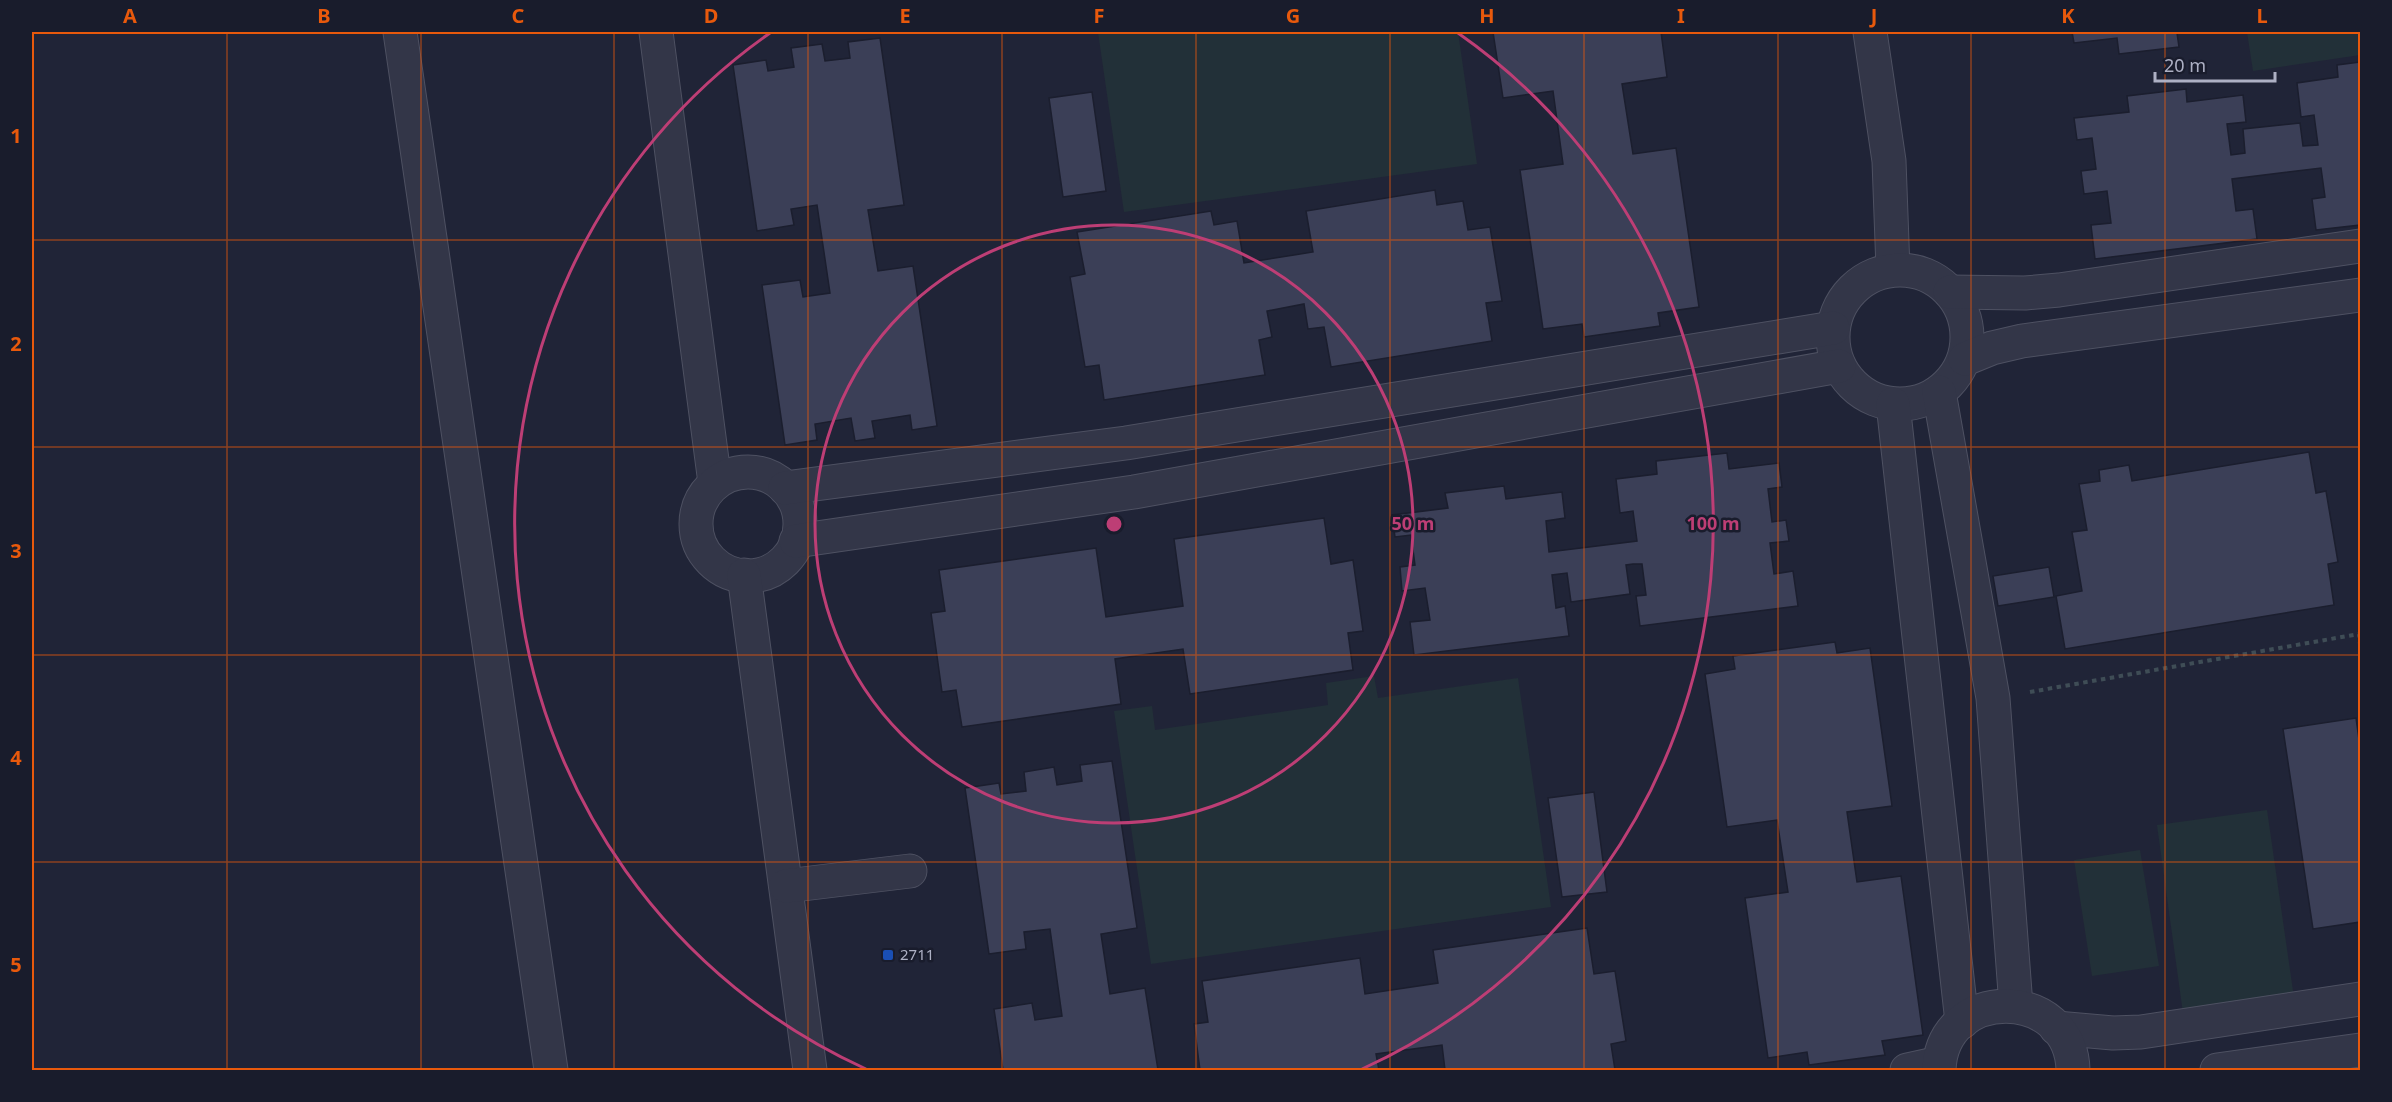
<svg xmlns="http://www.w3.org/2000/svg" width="2392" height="1102" font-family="'Noto Sans',sans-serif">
<rect width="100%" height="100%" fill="#202437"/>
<g fill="#223038">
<polygon points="1098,32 1458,32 1477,164 1124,212"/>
<polygon points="2247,32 2360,32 2360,55 2253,71"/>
<polygon points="1374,676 1378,698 1518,678 1551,907 1151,964 1114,711 1152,706 1155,730 1328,705 1326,683"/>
<polygon points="2267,810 2294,998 2183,1013 2157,825"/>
<polygon points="2140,850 2159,966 2092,976 2074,860"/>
</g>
<g fill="#3b3f57" stroke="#1b1e2e" stroke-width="1.5">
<polygon points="1493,32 1661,32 1667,77 1622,84 1633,154 1676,148 1699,307 1658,313 1660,326 1584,337 1582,324 1543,329 1520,170 1563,164 1553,91 1503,98"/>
<polygon points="2072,32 2189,32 2177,33 2179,47 2119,54 2117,38 2074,43"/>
<polygon points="880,38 904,205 868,210 878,271 913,266 937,426 912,430 910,415 872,421 875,438 855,441 851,418 815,424 817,440 785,445 762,285 800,280 803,297 830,293 817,205 791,209 794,225 757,231 733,65 766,60 768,71 794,67 791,48 822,44 825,61 850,58 848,42"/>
<polygon points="2360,62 2360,225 2316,230 2312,199 2325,197 2321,168 2232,179 2236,211 2253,209 2257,239 2095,259 2091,225 2111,223 2107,191 2084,194 2081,171 2096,169 2092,138 2077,140 2074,118 2129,112 2127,96 2186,89 2187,102 2243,95 2246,122 2227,124 2231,155 2245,153 2243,129 2300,123 2303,146 2318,145 2314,115 2301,117 2297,83 2338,77 2337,65"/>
<polygon points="1092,92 1106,191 1063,197 1049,98"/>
<polygon points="1435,190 1437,205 1463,201 1468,230 1490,227 1502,301 1486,303 1492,341 1331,367 1324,327 1308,329 1304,304 1267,311 1272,337 1259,340 1265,375 1104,400 1099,365 1085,367 1070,277 1085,274 1077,232 1211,211 1214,225 1237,221 1244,263 1313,252 1306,211"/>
<polygon points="2309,452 2316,493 2326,491 2338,562 2328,564 2334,605 2065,649 2056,596 2082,591 2072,532 2087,530 2079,484 2100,481 2099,470 2129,465 2132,481"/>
<polygon points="1727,453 1729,469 1779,463 1782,487 1768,489 1772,522 1786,520 1789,541 1770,543 1774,574 1793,571 1798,606 1640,626 1636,596 1646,595 1642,564 1633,564 1626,565 1630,594 1571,602 1567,573 1552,575 1556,608 1565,606 1569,636 1414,655 1410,622 1430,620 1425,588 1402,591 1400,567 1415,565 1411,535 1395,537 1392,515 1448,508 1445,493 1504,486 1506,499 1562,492 1565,518 1546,521 1549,552 1637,541 1633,511 1620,513 1616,479 1657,474 1656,461"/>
<polygon points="1324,518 1331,564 1353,560 1363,631 1348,633 1353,670 1190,694 1183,649 1115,659 1121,704 962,727 956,690 942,692 931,613 945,611 939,570 1096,548 1106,617 1183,606 1174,539"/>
<polygon points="2049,567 2054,597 1998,606 1993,576"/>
<polygon points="1835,642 1837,653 1870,648 1892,806 1847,812 1857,882 1901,876 1923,1035 1882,1041 1885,1055 1809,1065 1807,1052 1768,1058 1745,898 1788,892 1777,820 1727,827 1705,674 1735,669 1733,656"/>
<polygon points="2356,718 2360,747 2360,922 2313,929 2283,729"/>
<polygon points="1112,761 1137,928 1101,934 1110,994 1145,988 1158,1070 1003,1070 994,1009 1032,1003 1035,1020 1062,1016 1050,929 1024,932 1026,949 989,954 965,788 999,783 1001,794 1026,791 1024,772 1054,767 1057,785 1082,781 1080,765"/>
<polygon points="1594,792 1607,892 1562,897 1548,798"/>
<polygon points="1587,928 1594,974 1615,971 1626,1041 1611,1044 1615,1070 1445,1070 1442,1045 1376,1054 1379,1070 1200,1070 1194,1024 1208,1022 1202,981 1360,958 1365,994 1438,983 1433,950"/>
</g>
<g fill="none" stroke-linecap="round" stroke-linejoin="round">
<g stroke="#4e5162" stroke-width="35">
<g id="minor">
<polyline points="400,32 551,1070"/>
<polyline points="656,32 715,483"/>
<polyline points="1870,32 1889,161 1893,269"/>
<circle cx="1900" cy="337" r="67"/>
<polyline points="1950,292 2025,293 2059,290 2360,246"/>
<polyline points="1965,359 1992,348 2022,341 2360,295"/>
<polyline points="1939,392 1993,698 2016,1006"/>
<polyline points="1893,404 1962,1022"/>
<circle cx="748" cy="524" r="52"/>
<polyline points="785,488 1126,443 1833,328"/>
<polyline points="796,541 1134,492 1839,366"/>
<polyline points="744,575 810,1070"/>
<polyline points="786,886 910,871"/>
<polyline points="2056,1028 2113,1033 2141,1032 2360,999"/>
<polyline points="1907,1070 1939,1063"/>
<path d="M1939,1070C1942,984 2071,986 2073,1070"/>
<polyline points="2217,1070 2360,1050"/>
</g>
</g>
<polyline stroke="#3f4d56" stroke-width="4" stroke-dasharray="4.5 4.5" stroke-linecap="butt" points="2030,692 2359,634 2360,644"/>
<use href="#minor" stroke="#333648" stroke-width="33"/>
</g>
<path fill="none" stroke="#e8590c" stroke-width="1.5" stroke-opacity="0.55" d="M227,32V1070M421,32V1070M614,32V1070M808,32V1070M1002,32V1070M1196,32V1070M1390,32V1070M1584,32V1070M1778,32V1070M1971,32V1070M2165,32V1070M32,240H2360M32,447H2360M32,655H2360M32,862H2360"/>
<g fill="none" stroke="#bd3e75" stroke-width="3">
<circle cx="1114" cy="524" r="299"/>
<path d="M866 1069A599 599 0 0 1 770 33M1458 33A599 599 0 0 1 1362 1069"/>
</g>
<rect fill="#1a4fb4" stroke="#191c2c" stroke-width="2" x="882" y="949" width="12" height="12" rx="3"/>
<g text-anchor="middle" stroke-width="5" stroke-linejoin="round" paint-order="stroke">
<g font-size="15" fill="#adb0c4" stroke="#191c2c" text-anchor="start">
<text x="900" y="960">2711</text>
</g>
</g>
<circle cx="1114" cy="524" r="9" fill="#bd3e75" stroke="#191c2c" stroke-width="3"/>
<g font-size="18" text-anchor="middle" font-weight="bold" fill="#bd3e75" stroke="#191c2c" stroke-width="5" stroke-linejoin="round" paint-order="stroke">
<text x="1413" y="530">50 m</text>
<text x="1713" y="530">100 m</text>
</g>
<rect width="2392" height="1102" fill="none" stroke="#191c2c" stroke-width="66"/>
<path d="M2155 72v9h120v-9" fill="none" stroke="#adb0c4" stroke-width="3"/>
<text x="2164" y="72" font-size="18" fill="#adb0c4" stroke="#191c2c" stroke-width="4.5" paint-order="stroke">20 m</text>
<rect x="33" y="33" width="2326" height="1036" fill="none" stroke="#e8590c" stroke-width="2"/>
<g font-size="20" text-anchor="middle" font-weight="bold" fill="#e8590c">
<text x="130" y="23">A</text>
<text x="324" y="23">B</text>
<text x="518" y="23">C</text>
<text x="711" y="23">D</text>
<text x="905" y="23">E</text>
<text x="1099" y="23">F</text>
<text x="1293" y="23">G</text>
<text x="1487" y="23">H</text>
<text x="1681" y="23">I</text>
<text x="1874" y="23">J</text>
<text x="2068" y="23">K</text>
<text x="2262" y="23">L</text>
<text x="16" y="143">1</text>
<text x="16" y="351">2</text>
<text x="16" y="558">3</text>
<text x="16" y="765">4</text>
<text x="16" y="972">5</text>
</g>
</svg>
